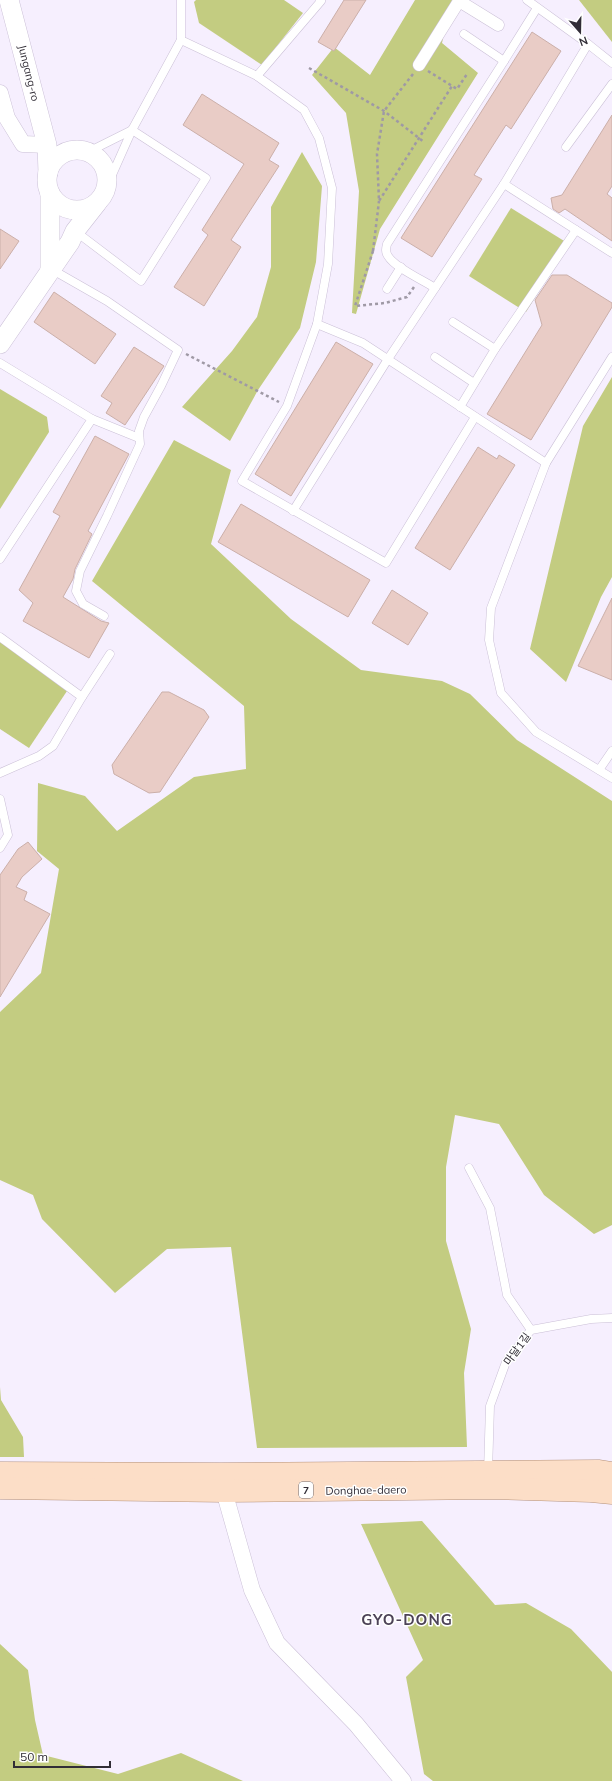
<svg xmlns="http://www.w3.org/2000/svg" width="612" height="1781" font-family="Mulish,'Noto Sans KR',sans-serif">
<rect width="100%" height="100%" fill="#f6effe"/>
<g fill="#c3cc81">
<polygon points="196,0 284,0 303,13 262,65 199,23 194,2"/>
<polygon points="415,0 452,0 442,43 478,73 380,229 356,314 352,313 359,191 346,113 312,75 334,47 370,75"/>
<polygon points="579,0 612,0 612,42"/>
<polygon points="302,152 322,186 316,262 300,328 258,390 230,441 182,407 232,351 257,317 271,267 271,207"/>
<polygon points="511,208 569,244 526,312 469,276"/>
<polygon points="612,377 612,577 601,597 566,682 530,649 583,426"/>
<polygon points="0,389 47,417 49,432 0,509"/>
<polygon points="174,440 231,470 211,544 291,619 361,670 442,681 470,694 517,740 612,801 612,1225 594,1234 544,1195 499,1124 455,1115 446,1167 446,1241 471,1329 464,1373 467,1447 257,1448 231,1247 167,1249 115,1293 42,1219 33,1195 0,1180 0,1012 41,973 59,869 37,851 38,783 85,796 117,831 194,777 246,769 244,706 92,581"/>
<polygon points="0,642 69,688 29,748 0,729"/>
<polygon points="0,1387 1,1400 23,1437 24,1457 0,1457"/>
<polygon points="422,1521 495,1605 526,1603 571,1629 612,1672 612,1781 433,1781 424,1774 406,1677 423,1660 361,1524"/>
<polygon points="0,1644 28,1670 35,1720 43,1755 118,1774 181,1753 243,1781 0,1781"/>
</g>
<g fill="#e9ccc6" stroke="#cbafa9">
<polygon points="344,0 366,0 334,51 318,42"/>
<polygon points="532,32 561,51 511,129 506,125 474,175 482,179 432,257 401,238"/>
<polygon points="202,94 279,143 269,160 279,166 231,240 241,247 204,306 174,287 208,235 202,230 244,164 183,125"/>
<polygon points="612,115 612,186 607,194 612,198 612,241 565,209 559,213 553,209 551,198 562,195"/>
<polygon points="0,229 19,241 0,269"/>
<polygon points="552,275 567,275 612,303 612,307 531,440 487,414 542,325 535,300"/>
<polygon points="54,292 116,334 95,364 34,322"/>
<polygon points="336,342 373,364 291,496 255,474"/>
<polygon points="134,347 164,366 125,425 106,413 112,403 101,396"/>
<polygon points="95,436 129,454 88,531 92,534 75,569 73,579 63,597 101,621 109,623 89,658 23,621 33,603 19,590 60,516 53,512"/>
<polygon points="478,447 497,459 499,455 515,465 450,570 415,548"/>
<polygon points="241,504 370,580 348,617 218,542"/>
<polygon points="392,590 428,613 408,645 372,623"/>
<polygon points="612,598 612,680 578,666"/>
<polygon points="162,692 169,692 204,710 209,717 160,792 149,793 114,774 112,765"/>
<polygon points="28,842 42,859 22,877 16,887 27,892 24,900 50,914 0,997 0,875 18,849"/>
</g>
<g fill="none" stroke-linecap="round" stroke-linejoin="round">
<g stroke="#cbc0d7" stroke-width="9">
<g id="service">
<polyline points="464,34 504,61 537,8"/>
<polyline points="181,40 257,76 304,110 319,138 332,188 328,264 317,324 287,406 242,481 386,563 475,417"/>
<polyline points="588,44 612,63"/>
<polyline points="257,76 321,1 320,0"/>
<polyline points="566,147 612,84"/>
<polyline points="88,152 132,130"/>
<polyline points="504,184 612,253"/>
<polyline points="104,193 132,130 181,40 181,0"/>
<polyline points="75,231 141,281 206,178 132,130"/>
<polyline points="51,269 107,301 178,350 161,386 144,417 139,431 140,444 107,516 80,571 76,591 83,604 104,616"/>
<path d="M435,288C423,280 395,268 388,256C385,252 386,248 387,244L504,61"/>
<polyline points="387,289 401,267"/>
<polyline points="453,322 495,349 460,407"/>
<polyline points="317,324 363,343 546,463 491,608 489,640 501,693 536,732 612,778"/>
<polyline points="495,349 576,230"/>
<polyline points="435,357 474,383"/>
<polyline points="0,363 92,419 0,559"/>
<polyline points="92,419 139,438"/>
<polyline points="546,463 612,357"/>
<polyline points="293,511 388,359 504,184 588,44 527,0"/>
<polyline points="0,637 82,697 53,746 39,756 0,773"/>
<polyline points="82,697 110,654"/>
<polyline points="599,770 612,751"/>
<polyline points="0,799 8,835 0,848"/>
<polyline points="469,1168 490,1208 507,1295 531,1330"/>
<polyline points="488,1472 490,1406 506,1362 531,1330 591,1319 612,1318"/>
</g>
</g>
<g stroke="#cbc0d7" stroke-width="13">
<polyline id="pedestrian" points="419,65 459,1 498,25"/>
</g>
<g stroke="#cbc0d7" stroke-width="17">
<g id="minor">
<polyline points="0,93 7,118 23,144 47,145"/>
<polyline points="224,1491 252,1590 277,1643 356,1724 403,1781"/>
</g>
</g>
<g stroke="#cbc0d7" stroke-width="20">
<g id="tertiary">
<polyline points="9,0 47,145 48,173"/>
<circle cx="77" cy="180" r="30"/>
<polyline points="50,193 50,269"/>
<polyline points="0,344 70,242 75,231 97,203"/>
</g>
</g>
<g stroke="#b4927c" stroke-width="23">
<g id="primary">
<polyline points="0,1473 221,1474 598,1471 612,1473"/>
<polyline points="0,1488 224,1491 490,1488 591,1491 612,1493"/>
</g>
</g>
<g stroke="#9f99a5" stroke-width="2.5" stroke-dasharray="3 3" stroke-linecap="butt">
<polyline points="309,68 384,111 424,142"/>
<polyline points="428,71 457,89 467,74"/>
<polyline points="413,74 384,111 377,154 379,201 452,86"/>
<polyline points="373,251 355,306 385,303 407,297 414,287"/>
<polyline points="373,251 379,201"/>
<polyline points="186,354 279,402"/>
</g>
<use href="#service" stroke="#fff" stroke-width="8"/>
<use href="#pedestrian" stroke="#fff" stroke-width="12"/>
<use href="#minor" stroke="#fff" stroke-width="16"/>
<use href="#tertiary" stroke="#fff" stroke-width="19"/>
<use href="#primary" stroke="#fcdec7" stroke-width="22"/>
</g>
<g text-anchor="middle" stroke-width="3" stroke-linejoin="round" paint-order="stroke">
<rect fill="#fff" stroke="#6f6c72" stroke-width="1" x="299" y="1482" width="14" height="16" rx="3"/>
<g font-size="10" font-weight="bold" fill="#312d36">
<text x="306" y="1494">7</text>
</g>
<g font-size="11" fill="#312d36" stroke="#fff">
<text transform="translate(29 73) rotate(76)" y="4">Jungang-ro</text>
<text transform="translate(517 1349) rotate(-54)" y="4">마달1길</text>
<text transform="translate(366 1490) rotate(-1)" y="4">Donghae-daero</text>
</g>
<g font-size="15" font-weight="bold" letter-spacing="1" fill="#4d4357" stroke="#fff">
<text x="407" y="1625">GYO-DONG</text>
</g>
</g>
<g transform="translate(580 32) rotate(160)" stroke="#ffffff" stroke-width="3" paint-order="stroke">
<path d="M0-3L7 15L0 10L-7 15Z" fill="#312d36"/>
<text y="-6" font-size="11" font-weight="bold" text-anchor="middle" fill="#312d36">N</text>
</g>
<path d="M14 1761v6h96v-6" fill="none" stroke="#312d36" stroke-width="2"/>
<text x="20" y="1761" font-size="12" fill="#312d36" stroke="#ffffff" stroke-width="3" paint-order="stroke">50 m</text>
</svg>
